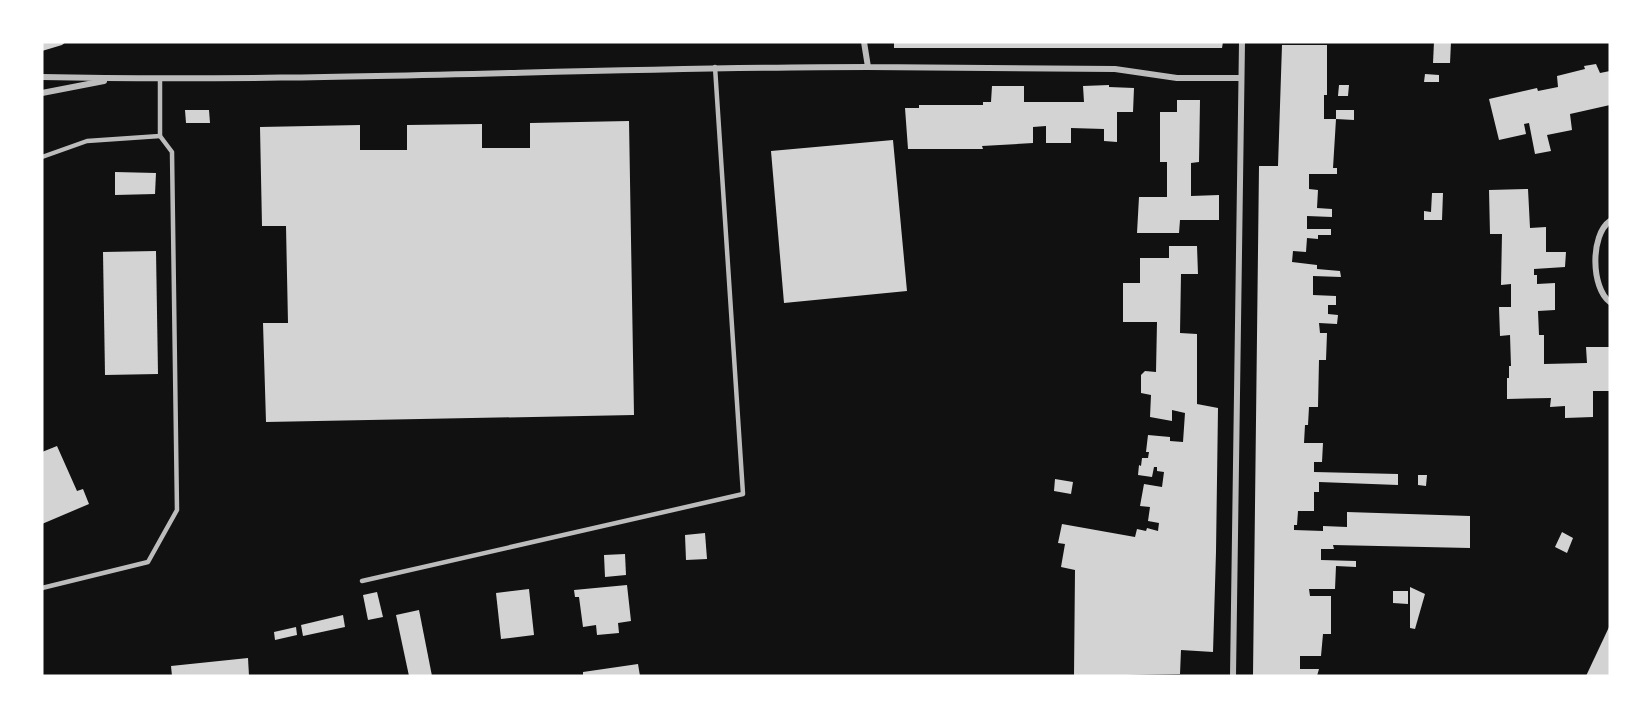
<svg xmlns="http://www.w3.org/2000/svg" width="1652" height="718" font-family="Overpass,sans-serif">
<rect width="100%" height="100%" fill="#111"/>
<g fill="#d3d3d3">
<polygon points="42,42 66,42 62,45 42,51"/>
<polygon points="894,42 1223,42 1222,48 894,48"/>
<polygon points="1434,42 1451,42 1450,63 1433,63"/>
<polygon points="1282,45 1327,45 1327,95 1324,95 1324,119 1336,119 1333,168 1337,168 1337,174 1309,174 1309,189 1318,190 1317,208 1332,209 1332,217 1307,216 1307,229 1331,229 1331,235 1318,235 1318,239 1307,238 1306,252 1293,251 1292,262 1317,265 1317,269 1340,271 1341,277 1313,276 1313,295 1336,296 1336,305 1328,305 1328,314 1338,315 1337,324 1319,323 1320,333 1327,333 1326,360 1319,360 1318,407 1309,407 1308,425 1305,425 1304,443 1323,443 1322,462 1314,462 1314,472 1398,474 1398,485 1319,482 1319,492 1314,492 1314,511 1298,511 1297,525 1294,525 1294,530 1323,531 1323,526 1347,527 1347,512 1470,516 1470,548 1333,545 1334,549 1321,549 1321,560 1356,561 1356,567 1336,566 1335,589 1309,589 1310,596 1331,596 1331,634 1323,634 1321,656 1300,656 1300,669 1319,669 1317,676 1253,676 1259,166 1278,166"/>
<polygon points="1596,64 1600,73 1610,71 1610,105 1570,114 1572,130 1547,135 1551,151 1535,154 1529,123 1524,124 1526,134 1499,140 1489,99 1537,88 1538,91 1558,87 1557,76 1585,69 1584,66"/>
<polygon points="1425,74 1439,75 1439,82 1424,82"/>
<polygon points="1109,85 1109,87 1134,88 1133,112 1117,112 1117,142 1104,141 1104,129 1071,128 1071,143 1046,143 1046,126 1033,127 1033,143 982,146 983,149 908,149 905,108 919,108 919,105 983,105 983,102 991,102 992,86 1024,86 1024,102 1084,102 1083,86"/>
<polygon points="1339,85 1349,85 1348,96 1338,96"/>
<polygon points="1177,100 1200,100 1199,162 1191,163 1191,196 1219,195 1219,220 1180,220 1179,233 1137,233 1139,197 1167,197 1167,162 1160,162 1160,112 1177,112"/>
<polygon points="185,110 209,110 210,123 186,123"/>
<polygon points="1336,110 1354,110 1354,120 1336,119"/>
<polygon points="629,121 634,415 266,422 263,323 288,323 286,226 262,226 260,127 360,125 360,150 407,150 407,125 482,124 482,148 530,148 530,123"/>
<polygon points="893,140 907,291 784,303 771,151"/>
<polygon points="115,172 156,173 155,194 115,195"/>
<polygon points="1528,189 1530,228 1546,227 1546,252 1566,252 1565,267 1534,269 1534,275 1537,275 1537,284 1555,283 1555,310 1538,311 1539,335 1544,335 1544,364 1587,363 1586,347 1610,347 1610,391 1593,391 1593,417 1565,418 1565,406 1550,407 1551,398 1507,399 1507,378 1509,378 1509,366 1511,366 1510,335 1500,336 1499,307 1511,307 1511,284 1501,285 1502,234 1490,234 1489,190"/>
<polygon points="1432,193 1443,193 1442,220 1424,220 1424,211 1431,212"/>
<polygon points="1169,246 1197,246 1198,274 1181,274 1180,333 1197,334 1197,404 1218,408 1216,552 1213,652 1181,650 1180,674 1074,676 1075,570 1061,567 1065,544 1058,543 1062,524 1135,537 1137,529 1146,531 1147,528 1158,531 1159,523 1148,521 1150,507 1140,506 1144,484 1162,487 1164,472 1157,471 1157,467 1154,467 1152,477 1138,475 1139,465 1141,466 1142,458 1148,458 1149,452 1146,452 1148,435 1170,437 1170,441 1183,442 1185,413 1172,410 1172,421 1150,417 1151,395 1141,393 1141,375 1145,371 1156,372 1157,322 1123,322 1123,283 1140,283 1140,258 1169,258"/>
<polygon points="156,251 158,374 105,375 103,252"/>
<polygon points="57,446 77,491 83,489 89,504 42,524 42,452"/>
<polygon points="1418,475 1427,475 1426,486 1418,485"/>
<polygon points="1055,479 1073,482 1071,494 1054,491"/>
<polygon points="1562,532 1573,538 1567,553 1555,547"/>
<polygon points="705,533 707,559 686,560 685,535"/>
<polygon points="625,554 626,575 605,577 604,555"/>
<polygon points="627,585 631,621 618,623 619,633 597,635 596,625 583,627 579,597 575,597 574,590"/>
<polygon points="1410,587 1425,594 1415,629 1410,628"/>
<polygon points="529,589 534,635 501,639 496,593"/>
<polygon points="1393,591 1408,591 1408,604 1393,603"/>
<polygon points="377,592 383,617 368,620 363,595"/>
<polygon points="419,610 432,676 409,676 396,615"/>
<polygon points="343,615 345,627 303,636 301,625"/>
<polygon points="1610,625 1610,676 1586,676"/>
<polygon points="296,627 297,635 275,640 274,632"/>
<polygon points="248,658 249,676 172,676 171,666"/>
<polygon points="638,664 640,676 583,676 583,672"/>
</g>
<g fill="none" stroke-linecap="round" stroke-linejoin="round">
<g stroke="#bcbcbc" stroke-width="4.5">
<polyline points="42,157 87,141 160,136"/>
<polyline points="362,581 743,494 715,67"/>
<polyline points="42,588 148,562 177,510 172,152 160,136 160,79"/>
</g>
<g stroke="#bcbcbc" stroke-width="6">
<polyline points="864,42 868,67 1115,69 1177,78 1241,78"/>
<path d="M42,77C317,83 593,67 868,67"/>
<polyline points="42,93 104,81"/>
<path d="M1610,221C1590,235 1591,288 1610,302"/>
<polyline points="1233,676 1242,42"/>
</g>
</g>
<rect width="1652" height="718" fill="none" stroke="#ffffff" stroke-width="87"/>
</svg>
